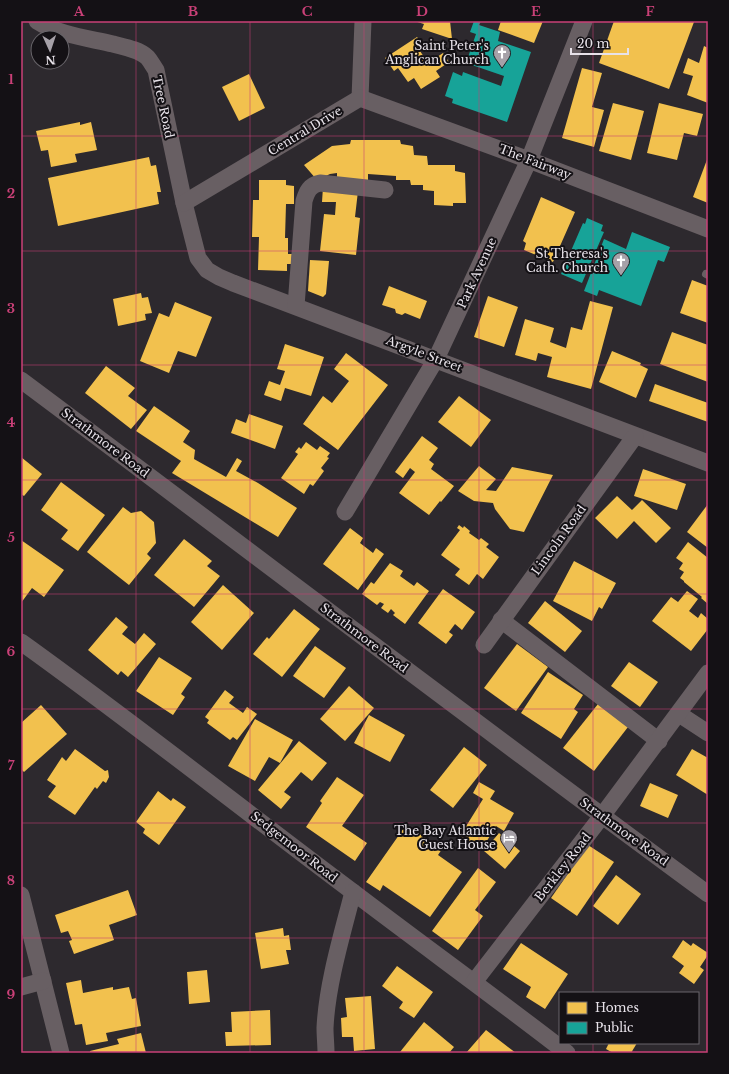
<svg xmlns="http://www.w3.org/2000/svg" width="729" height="1074" font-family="'Libre Baskerville',serif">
<rect width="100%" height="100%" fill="#2d292e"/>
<g fill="#f2c14e">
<polygon points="414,21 450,21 452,39 422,29 424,24"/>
<polygon points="501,21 543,21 534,43 498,30"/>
<polygon points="614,21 694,22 669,89 599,63"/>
<polygon points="417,37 425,48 420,51 428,63 443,53 449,62 436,71 440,77 421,89 414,78 408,82 398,68 394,71 385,58"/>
<polygon points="704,46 708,48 708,103 687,95 693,76 683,73 688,58 699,63"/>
<polygon points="582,68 602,73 592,107 604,110 594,147 562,138"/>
<polygon points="249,74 265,108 239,121 222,87"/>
<polygon points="613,103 644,111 631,160 599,151"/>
<polygon points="659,103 703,114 697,136 684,133 677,160 647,153"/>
<polygon points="80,122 80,125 91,122 97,150 75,154 77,162 51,167 48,150 41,151 36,131"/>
<polygon points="351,140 400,140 401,144 413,146 414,155 427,156 428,165 455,165 455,171 465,173 466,203 453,203 453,206 434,205 434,191 423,190 423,185 411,185 410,180 396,180 396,176 368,174 368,182 337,181 337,173 330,174 317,180 304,165 332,146 350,144"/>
<polygon points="149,157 151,166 156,165 161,192 157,192 159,204 58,226 48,178"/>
<polygon points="708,157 708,203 693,197"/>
<polygon points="259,180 286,180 286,185 294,186 294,204 286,204 285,238 288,238 288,254 292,254 291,264 287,264 287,271 258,270 259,237 252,237 253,200 259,200"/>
<polygon points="323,187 358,191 355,217 360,218 356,255 320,251 324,214 335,215 336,202 322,202"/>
<polygon points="541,197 575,212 553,262 524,250 526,243 523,241"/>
<polygon points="310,260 329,261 326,294 323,297 308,291"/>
<polygon points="692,280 708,286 708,323 680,313"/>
<polygon points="389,286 427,301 420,319 405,313 402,315 396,313 395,309 382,305"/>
<polygon points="141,293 142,298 148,297 152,313 145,314 146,320 118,326 113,299"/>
<polygon points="488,296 518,307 504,347 474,337"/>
<polygon points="590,301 613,307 591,389 547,377 552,357 538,353 536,361 515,355 525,319 554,328 550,342 566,348 571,327 582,330"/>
<polygon points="175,302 212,317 196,357 178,351 169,373 140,361 159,313 169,317"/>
<polygon points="672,332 708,345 708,382 660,364"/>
<polygon points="285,344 324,357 311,396 285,388 281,401 264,395 269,381 280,385 285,371 277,369"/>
<polygon points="612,351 641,363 640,365 648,369 636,398 599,382"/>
<polygon points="346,353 388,385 338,450 303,424 323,396 332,403 349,381 334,369"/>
<polygon points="106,366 135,388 128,396 147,410 131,429 85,393"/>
<polygon points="655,384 708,403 708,422 649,401"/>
<polygon points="459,396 491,420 471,447 438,422"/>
<polygon points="154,406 190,431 183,442 195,450 194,459 226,477 237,458 242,461 236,471 258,483 297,508 278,537 172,473 181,461 136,431"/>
<polygon points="249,414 283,426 275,449 231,433 236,419 246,423"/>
<polygon points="422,436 438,448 429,460 434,464 431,469 454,486 441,502 440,501 429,515 399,493 415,472 410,468 403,478 395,472"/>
<polygon points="306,442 317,450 320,446 330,453 327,457 329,458 321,468 324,471 313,486 310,484 304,494 281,478 298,454 295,452 299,447 301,449"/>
<polygon points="21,457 42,474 24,496 21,494"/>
<polygon points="479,466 496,479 486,490 496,491 512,467 553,475 524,532 510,529 495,509 493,503 474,501 458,491"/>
<polygon points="643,469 686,484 677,510 634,496"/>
<polygon points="61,482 105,515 78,551 61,539 68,530 41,510"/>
<polygon points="617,496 632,510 642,500 671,528 656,543 634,521 617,539 595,518"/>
<polygon points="708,504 708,548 687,532"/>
<polygon points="123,507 131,513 141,511 154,522 156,543 147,554 151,558 129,585 87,552"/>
<polygon points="459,525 463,528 464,526 470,531 469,533 479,540 481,538 489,544 486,547 499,557 483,579 477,574 469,585 455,575 460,569 441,555 460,530 457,528"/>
<polygon points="350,528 363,538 360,543 373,553 376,548 384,554 358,590 323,564"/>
<polygon points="184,539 212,561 207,566 220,576 194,607 154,575"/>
<polygon points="21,540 64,570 44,597 32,588 21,603"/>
<polygon points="688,542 708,558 708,604 701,598 702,597 684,582 684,581 680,578 684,572 679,569 683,563 676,558"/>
<polygon points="574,561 616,583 602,609 599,607 592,621 553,601"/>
<polygon points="390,563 403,571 400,576 414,586 417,582 429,591 405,624 393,615 395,613 391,609 388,613 381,608 384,604 380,602 377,605 362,594 371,582 374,584"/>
<polygon points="223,585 254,613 222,650 191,622"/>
<polygon points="443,589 475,612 462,630 455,624 449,632 453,635 446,644 418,623"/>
<polygon points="687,591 698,599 689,611 698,618 701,613 708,619 708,629 691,651 652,621 671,597 678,602"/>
<polygon points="545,601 582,631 565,652 528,623"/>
<polygon points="294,609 320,629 282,677 253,654 267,637 269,639"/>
<polygon points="116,617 128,627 122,634 135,644 144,633 156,644 128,677 121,671 118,675 88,650"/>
<polygon points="517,644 548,667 516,711 484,688"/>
<polygon points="315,646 346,668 324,698 293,676"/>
<polygon points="159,657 192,678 181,694 185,697 173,715 136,691"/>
<polygon points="629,662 658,682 640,707 611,686"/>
<polygon points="548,672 583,695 574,709 578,712 561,739 521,713"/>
<polygon points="349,686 374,708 345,741 320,719"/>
<polygon points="225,690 234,697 229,703 243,713 247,707 257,714 237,740 233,737 230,740 207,723 209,720 205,717"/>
<polygon points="598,704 628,727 594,771 563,748"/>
<polygon points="41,705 67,734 24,772 21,769 21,723"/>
<polygon points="369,715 405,735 390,762 354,743"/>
<polygon points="255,719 293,740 280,763 269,757 255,781 228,766"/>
<polygon points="299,741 327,763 312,781 301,772 284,792 291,797 281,809 258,790"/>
<polygon points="464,747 487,765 453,808 430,790"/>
<polygon points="75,749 105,771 108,770 109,777 106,783 103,781 97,789 95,787 75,815 48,797 56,786 47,780 62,757 66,761"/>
<polygon points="692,749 708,758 708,795 676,775"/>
<polygon points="337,777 364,795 342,826 367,843 355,861 306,827 322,803 320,801"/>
<polygon points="479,782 495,791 490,799 514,813 504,831 496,826 482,849 460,836 483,799 473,793"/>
<polygon points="650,783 678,795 668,818 640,806"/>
<polygon points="158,791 171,801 173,798 186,807 159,845 143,833 145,829 136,822"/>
<polygon points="406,825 442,849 438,855 462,872 430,917 383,885 380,891 366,882"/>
<polygon points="499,833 520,851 505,869 484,851"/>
<polygon points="588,845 614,862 577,916 551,898"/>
<polygon points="478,868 496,882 475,910 483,916 458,950 432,931"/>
<polygon points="616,875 641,894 618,925 593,906"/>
<polygon points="128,890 137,915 109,925 114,940 74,954 69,941 72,940 68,931 61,933 55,915"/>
<polygon points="283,928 284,936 289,935 291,950 286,950 289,964 261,969 255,933"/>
<polygon points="683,940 691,946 693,943 708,953 708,955 700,967 704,970 694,984 679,973 684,966 672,957"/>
<polygon points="521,943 568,974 545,1009 526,997 531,987 503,969"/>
<polygon points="397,966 433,992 414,1018 399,1008 403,1002 382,986"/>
<polygon points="207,970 210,1002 189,1004 187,972"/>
<polygon points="81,980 83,993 113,987 113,990 129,987 132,999 136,998 141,1026 106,1033 108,1041 86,1045 82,1024 75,1025 66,983"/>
<polygon points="371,996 375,1049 354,1051 353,1037 342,1037 341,1018 347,1017 345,998"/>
<polygon points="270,1010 271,1045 226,1046 225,1032 232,1032 231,1012"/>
<polygon points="424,1022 454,1047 449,1053 402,1053 400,1052"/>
<polygon points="486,1030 508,1047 516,1053 466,1053"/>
<polygon points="141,1033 146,1053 90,1053 90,1051 119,1044 117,1039"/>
<polygon points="609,1043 637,1043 631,1053 613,1053 606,1049"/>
</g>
<g fill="#17a398">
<polygon points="474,21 481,21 479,25 500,32 498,41 531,52 507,122 452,103 453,99 445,96 453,72 462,76 463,72 501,86 504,76 466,63 476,34 470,32"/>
<polygon points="587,218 603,225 601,231 604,232 582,283 561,274 583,223 585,224"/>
<polygon points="632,232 670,247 664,262 658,260 641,306 599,290 597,296 584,291 604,239 626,249"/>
</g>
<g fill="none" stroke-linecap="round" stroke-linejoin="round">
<polyline stroke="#685f63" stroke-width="8" points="706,274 708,275"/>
<g stroke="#685f63" stroke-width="17">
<path d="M37,21C59,35 87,38 113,44C124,47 138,49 147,57C150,60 153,66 156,70L184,203L198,258L207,270L219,277L233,283L708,463"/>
<polyline points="360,98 529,160 708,229"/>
<polyline points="360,98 363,21"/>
<polyline points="184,203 360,98"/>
<path d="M296,306L304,201C307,191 310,185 320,183L385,190"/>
<path d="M21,380C250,551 478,725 708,894"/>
<polyline points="345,512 436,359 529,160 584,21"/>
<polyline points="501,620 659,741"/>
<path d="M21,642C134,723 242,809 353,892C424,946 496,998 567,1053"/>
<polyline points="484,645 635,436"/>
<polyline points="679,714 708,733"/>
<polyline points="21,895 61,1053"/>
<polyline points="474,982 602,816 708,673"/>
<polyline points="21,987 43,981"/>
<path d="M326,1053C326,1045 325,1036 325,1028C327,984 342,935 353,892"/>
</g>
</g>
<path fill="none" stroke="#c94077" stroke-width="1" stroke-opacity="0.55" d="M136,21V1053M250,21V1053M364,21V1053M479,21V1053M593,21V993M21,136H708M21,251H708M21,365H708M21,480H708M21,594H708M21,709H708M21,823H708M21,938H708M593,1043V1053"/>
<defs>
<g id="church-pin" transform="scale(0.9)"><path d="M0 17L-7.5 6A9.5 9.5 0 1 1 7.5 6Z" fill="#a6a1a8" stroke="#141115"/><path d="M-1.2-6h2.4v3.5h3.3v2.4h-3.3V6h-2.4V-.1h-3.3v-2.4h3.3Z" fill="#fff"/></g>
<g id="hotel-pin" transform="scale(0.9)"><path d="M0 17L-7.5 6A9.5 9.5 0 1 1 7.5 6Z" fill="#a6a1a8" stroke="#141115"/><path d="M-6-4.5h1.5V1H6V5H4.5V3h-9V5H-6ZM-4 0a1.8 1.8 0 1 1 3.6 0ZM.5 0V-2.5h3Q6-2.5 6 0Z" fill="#fff"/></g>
</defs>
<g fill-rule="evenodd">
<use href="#church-pin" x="502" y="53"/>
<use href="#church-pin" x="621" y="261"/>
<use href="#hotel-pin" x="509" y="838"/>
</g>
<g text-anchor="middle" stroke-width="4" stroke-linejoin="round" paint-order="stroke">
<g font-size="12" fill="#e7e2e9" stroke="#141115" text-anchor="end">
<text x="489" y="50">Saint Peter's<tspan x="489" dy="14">Anglican Church</tspan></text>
<text x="608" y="258">St Theresa's<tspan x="608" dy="14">Cath. Church</tspan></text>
<text x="496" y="835">The Bay Atlantic<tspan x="496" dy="14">Guest House</tspan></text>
</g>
<g font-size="12" fill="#e7e2e9" stroke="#141115">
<text transform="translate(163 107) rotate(78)" y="4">Tree Road</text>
<text transform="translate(305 131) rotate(-31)" y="4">Central Drive</text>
<text transform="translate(535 162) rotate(21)" y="4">The Fairway</text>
<text transform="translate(477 273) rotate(-65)" y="4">Park Avenue</text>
<text transform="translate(424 354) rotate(21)" y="4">Argyle Street</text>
<text transform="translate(105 443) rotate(37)" y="4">Strathmore Road</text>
<text transform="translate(559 540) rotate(-54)" y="4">Lincoln Road</text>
<text transform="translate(364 638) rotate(37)" y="4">Strathmore Road</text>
<text transform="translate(624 832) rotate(36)" y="4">Strathmore Road</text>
<text transform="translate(294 847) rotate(38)" y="4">Sedgemoor Road</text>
<text transform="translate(563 867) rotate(-52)" y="4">Berkley Road</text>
</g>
</g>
<rect width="729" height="1074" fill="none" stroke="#141115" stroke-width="44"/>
<rect x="559" y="992" width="140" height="52" fill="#141115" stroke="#68656a"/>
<rect x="567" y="1002" width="20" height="12" fill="#f2c14e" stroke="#68656a"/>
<text x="595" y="1012" font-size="12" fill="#e7e2e9">Homes</text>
<rect x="567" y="1022" width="20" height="12" fill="#17a398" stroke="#68656a"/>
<text x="595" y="1032" font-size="12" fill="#e7e2e9">Public</text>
<g transform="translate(50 50) rotate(177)"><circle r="19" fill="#141115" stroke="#68656a"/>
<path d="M0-3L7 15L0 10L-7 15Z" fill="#a6a1a8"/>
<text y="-6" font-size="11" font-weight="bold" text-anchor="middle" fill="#e7e2e9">N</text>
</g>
<path d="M571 48v6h57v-6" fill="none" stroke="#e7e2e9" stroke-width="2"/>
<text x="577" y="48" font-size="12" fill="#e7e2e9" stroke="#141115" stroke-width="3" paint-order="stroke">20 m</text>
<rect x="22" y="22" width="685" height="1030" fill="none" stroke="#c94077" stroke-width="1.5"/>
<g font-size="13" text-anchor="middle" font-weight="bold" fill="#c94077">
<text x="79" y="16">A</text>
<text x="193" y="16">B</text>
<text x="307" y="16">C</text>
<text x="422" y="16">D</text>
<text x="536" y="16">E</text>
<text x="650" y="16">F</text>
<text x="11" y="84">1</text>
<text x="11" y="198">2</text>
<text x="11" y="313">3</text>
<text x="11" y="427">4</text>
<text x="11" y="542">5</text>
<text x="11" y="656">6</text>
<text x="11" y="770">7</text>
<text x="11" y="885">8</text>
<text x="11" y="999">9</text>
</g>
</svg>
